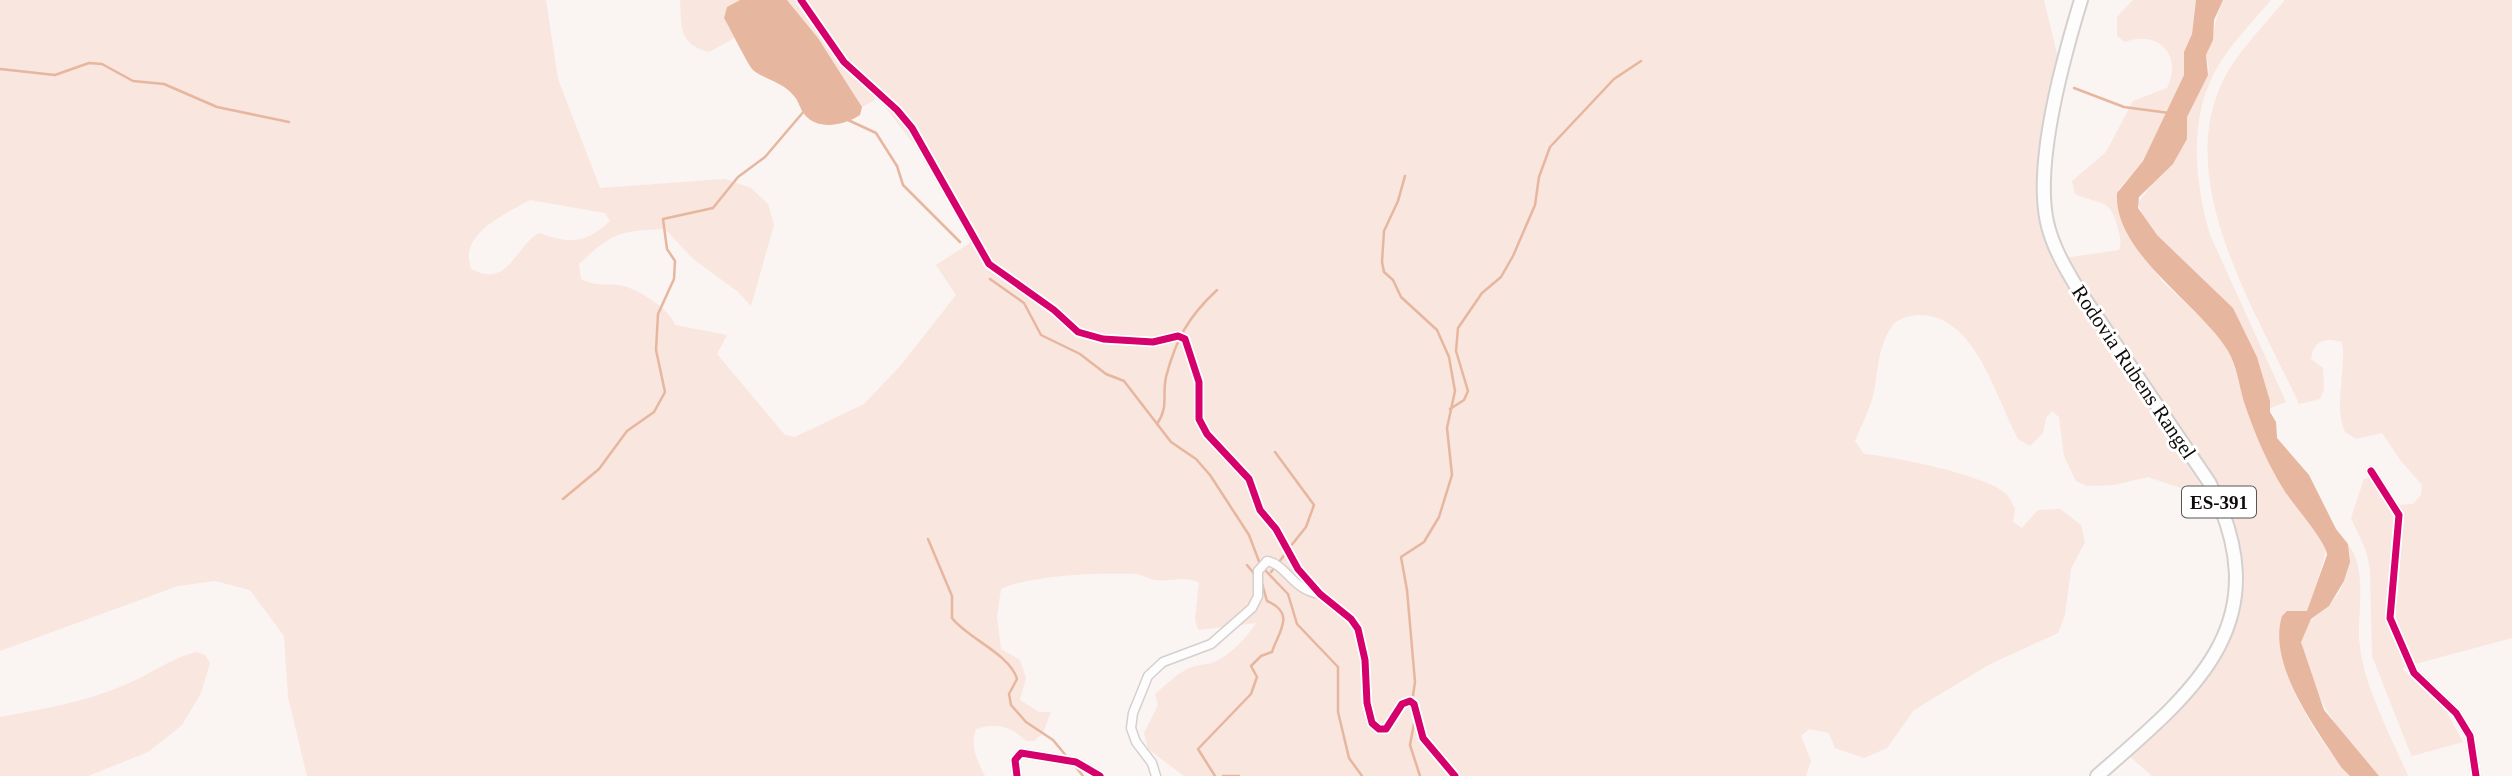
<svg xmlns="http://www.w3.org/2000/svg" width="2512" height="776" font-family="Georgia,serif">
<rect width="100%" height="100%" fill="#faf4f2"/>
<g fill="#f9e6de" fill-rule="evenodd">
<path d="M0,0H546L558,79L600,188L725,179L751,188L768,204L774,225L751,306L737,291L693,259L665,229C619,231 613,232 579,264L581,279C597,288 608,282 624,286C639,290 671,310 675,325L727,335L717,354L785,435L795,437L864,404L902,364L956,295L936,265L970,243L933,168L878,98L862,107L818,38L787,0H2044L2060,66L2042,224L2046,243L2061,275L2204,490L2181,488L2148,477L2114,485L2087,486L2076,481L2064,456L2059,417L2052,411L2046,418L2043,433L2030,446L2019,440C1996,400 1976,312 1917,315C1906,316 1896,319 1890,329C1878,348 1878,370 1874,391C1871,408 1861,425 1855,441L1864,454C1891,456 1991,476 2007,495C2010,499 2013,505 2015,509L2013,522L2022,528L2038,510L2060,509L2081,525L2085,542L2071,569L2065,615L2058,633L1990,664L1914,710L1887,748L1864,758L1835,748L1829,733L1809,729L1801,736L1811,761L1806,776H1184L1148,749L1144,733L1158,705L1155,694C1167,684 1178,672 1192,667C1199,664 1208,665 1214,662C1231,655 1246,638 1256,623L1198,630L1195,619L1199,583C1185,575 1172,582 1156,580C1149,580 1143,574 1136,574C1103,572 1029,575 1001,589L997,616L1001,649L1020,660L1026,678L1020,700L1039,712H1051L1043,733L1034,741H1026C1011,726 996,722 976,729C970,746 977,761 985,776H307L288,697L284,636L250,590L215,581L178,586L0,651ZM530,200L605,213L610,221C585,244 571,244 539,233C515,246 509,289 471,269C470,264 468,257 469,252C473,228 511,210 530,200Z"/>
<path d="M680,0H740L727,7L724,18L736,37L709,52C678,44 682,27 680,0Z"/>
<path d="M2133,0H2196L2192,34L2184,52V75L2143,161L2119,189L2117,201L2123,224L2162,281L2215,331L2230,353L2262,447L2283,488L2327,547L2310,607L2307,611H2287C2261,655 2319,743 2350,776H2152L2127,754L2198,688L2215,665L2224,649L2242,573L2240,554L2230,517L2065,258L2119,250C2122,242 2120,237 2118,229C2110,196 2101,206 2075,194L2072,181L2106,152L2133,101L2167,88C2183,56 2159,29 2125,42L2117,36V17Z"/>
<path d="M2223,0H2271C2250,25 2223,51 2210,82C2189,129 2196,187 2210,235L2286,402L2270,408L2257,357L2233,308L2157,235L2145,221L2138,203L2157,178L2173,164L2187,139V117L2209,69L2206,55C2215,37 2214,18 2223,0Z"/>
<path d="M2285,0H2512V638L2404,667L2403,670L2445,709L2463,742L2412,756L2413,760L2372,656L2370,569L2366,551L2351,518L2364,479L2375,477L2400,505L2413,504L2421,495L2422,485L2401,461L2382,433L2356,439L2345,432C2333,403 2347,372 2342,342C2325,337 2313,341 2311,359L2323,368L2324,389L2320,399L2299,404C2258,314 2175,187 2221,85C2235,54 2264,26 2285,0Z"/>
<path d="M2348,544C2367,569 2358,607 2359,638C2362,685 2390,733 2408,776H2379C2347,742 2317,706 2306,659C2305,653 2300,645 2301,639C2303,624 2317,616 2327,607C2343,593 2353,565 2348,544Z"/>
<path d="M196,652L205,655L210,663L201,693L182,725L148,752L88,776H0V717C44,709 86,702 127,684C151,674 171,658 196,652Z"/>
</g>
<g fill="#e7b69f">
<path d="M740,0H787L818,38L862,107L860,115C845,125 818,131 805,115C800,110 799,101 794,96C783,82 765,80 753,70C748,65 730,28 724,18L727,7Z"/>
<path d="M2196,0H2223L2214,20L2213,40L2206,55L2208,75L2187,117V139L2173,164L2139,197L2138,208L2157,235L2233,308L2257,357L2270,401V412L2276,422L2277,438L2309,475L2336,529L2348,544L2350,562L2344,581L2329,606L2311,619L2301,642L2324,710L2379,776H2350L2341,767C2316,728 2267,665 2282,616L2287,611H2307L2327,555C2328,544 2292,503 2284,490C2267,463 2254,432 2244,402C2239,385 2237,366 2228,351C2200,304 2113,253 2117,193L2143,161L2184,75V52L2192,34Z"/>
</g>
<g fill="none" stroke-linecap="round" stroke-linejoin="round">
<g stroke="#e7b69f" stroke-width="2.5">
<polyline points="0,69 55,75 89,63 102,64 133,81 164,84 217,107 289,122"/>
<polyline points="2074,88 2124,107 2169,113"/>
<polyline points="848,120 876,133 897,166 903,185 960,242"/>
<polyline points="1405,176 1398,201 1384,231 1382,262 1384,272 1393,280 1401,297 1437,330 1449,357 1455,391 1447,428 1452,475 1439,517 1424,542 1401,557 1407,590 1415,682 1412,702"/>
<polyline points="990,279 1024,303 1041,335 1080,354 1106,374 1124,381 1171,442 1196,459 1210,475 1249,535 1260,564"/>
<polyline points="1450,409 1464,400 1468,391 1456,351 1458,328 1482,293 1501,277 1513,256 1535,205 1539,177 1550,147 1614,79 1641,61"/>
<path d="M1157,424C1169,407 1162,395 1166,377C1176,339 1188,317 1217,290"/>
<polyline points="1275,452 1314,505 1306,527 1290,547"/>
<polyline points="563,499 599,469 627,431 654,412 665,392 656,350 658,314 674,279 675,261 667,249 663,219 713,208 738,177 765,157 805,110"/>
<path d="M928,539L952,596V618C967,638 1010,654 1017,679L1009,694L1011,705L1026,722L1053,740L1068,758"/>
<polyline points="1247,565 1256,576"/>
<polyline points="1264,569 1288,594 1297,624 1338,667 1338,712 1349,758 1362,776"/>
<polyline points="1271,572 1286,553"/>
<polyline points="1415,718 1410,745 1420,776"/>
<polyline points="1075,766 1083,776"/>
<path d="M1215,776L1198,749L1251,694L1257,677L1251,666L1261,656L1272,652C1279,631 1296,613 1267,601L1261,580"/>
<polyline points="1223,776 1239,776"/>
</g>
<g stroke="#d4d0ce" stroke-width="11">
<g id="street">
<polyline points="801,0 844,62 897,110 912,128 989,264 1054,310 1078,332 1103,339 1153,342 1178,336 1185,339 1199,382 1199,419 1207,434 1249,479 1260,510 1276,529 1298,569 1320,594 1351,619 1358,629 1365,660 1367,703 1372,723 1379,729 1386,729 1402,704 1410,701 1414,704 1423,738 1455,776"/>
<polyline points="2371,471 2399,515 2390,618 2414,673 2456,713 2470,736 2476,776"/>
<polyline points="1017,776 1015,760 1021,753 1076,762 1100,776"/>
<path d="M1156,776L1152,763L1136,742L1131,728L1133,713L1148,676L1163,662L1211,644L1252,608L1258,596V571L1267,561C1286,564 1293,591 1320,594"/>
</g>
</g>
<g stroke="#d4d0ce" stroke-width="16">
<path id="primary" d="M2081,0C2063,59 2034,162 2047,222C2052,245 2064,266 2076,286L2209,482C2281,622 2197,689 2097,776"/>
</g>
<use href="#street" stroke="#fefdfd" stroke-width="8"/>
<use href="#primary" stroke="#fefdfd" stroke-width="12"/>
<g stroke="#fff" stroke-width="11">
<g id="cycleway">
<polyline points="801,0 844,62 897,110 912,128 989,264 1054,310 1078,332 1103,339 1153,342 1178,336 1185,339 1199,382 1199,419 1207,434 1249,479 1260,510 1276,529 1298,569 1320,594 1351,619 1358,629 1365,660 1367,703 1372,723 1379,729 1386,729 1402,704 1410,701 1414,704 1423,738 1455,776"/>
<polyline points="2371,471 2399,515 2390,618 2414,673 2456,713 2470,736 2476,776"/>
<polyline points="1017,776 1015,760 1021,753 1076,762 1100,776"/>
</g>
</g>
<use href="#cycleway" stroke="#d6006c" stroke-width="7"/>
</g>
<g text-anchor="middle" stroke-width="6" stroke-linejoin="round" paint-order="stroke">
<rect fill="#fff" stroke="#575554" stroke-width="2" x="2182" y="486.5" width="74" height="31" rx="5"/>
<g font-size="19" font-weight="bold" fill="#0f0c0b">
<text x="2219" y="509">ES-391</text>
</g>
<g font-size="21" fill="#0f0c0b" stroke="#fff">
<text transform="translate(2134 372) rotate(56)" y="7">Rodovia Rubens Rangel</text>
</g>
</g>
</svg>
